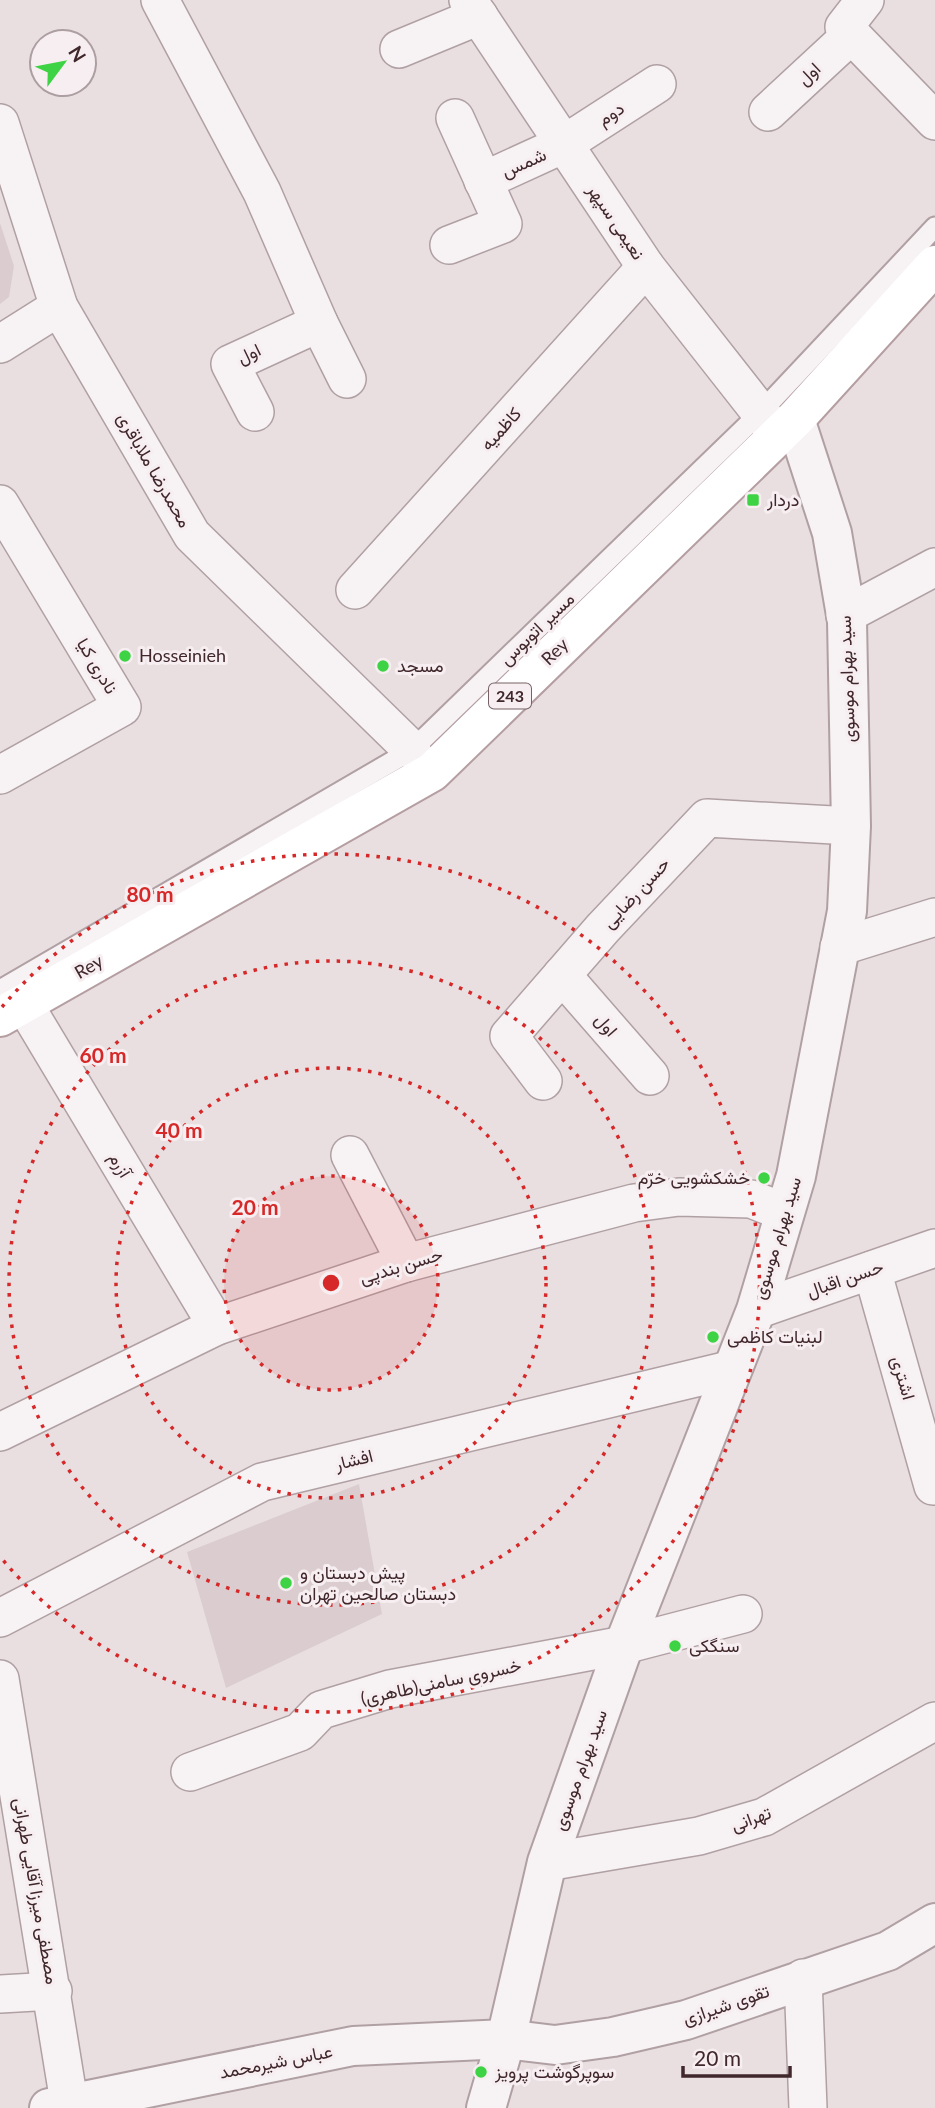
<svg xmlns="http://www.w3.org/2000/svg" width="935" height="2108" font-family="Lato,Vazirmatn,sans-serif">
<rect width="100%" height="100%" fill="#e9dfe1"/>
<g fill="#dbcdcf">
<polygon points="0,223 14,266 9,297 0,304"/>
<polygon points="359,1484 382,1614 226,1688 187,1552"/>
</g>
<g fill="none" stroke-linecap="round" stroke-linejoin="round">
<g stroke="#b0a0a3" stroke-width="23">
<polyline id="service" points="0,990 412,750 760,413 935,227"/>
</g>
<g stroke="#b0a0a3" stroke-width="40">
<g id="minor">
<polyline points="160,0 262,192 319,323 347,379"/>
<polyline points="468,0 646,267 778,435"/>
<polyline points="865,0 844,27 935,121"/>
<polyline points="399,49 479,16"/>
<polyline points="768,112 850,36"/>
<polyline points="0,123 59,307 192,535 412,750"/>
<polyline points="483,181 564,144 657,84"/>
<polyline points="449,245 503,224 455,118"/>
<polyline points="0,344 59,307"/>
<polyline points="255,412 230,364 319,323"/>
<polyline points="0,504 122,707 0,775"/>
<polyline points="355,590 646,267"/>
<polyline points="845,615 935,567"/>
<polyline points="839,947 935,917"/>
<polyline points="562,975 650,1076"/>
<polyline points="24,1004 217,1326"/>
<polyline points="543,1081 509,1036 603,928 707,818 851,826"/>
<polyline points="350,1155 406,1263"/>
<polyline points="872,1270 933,1486"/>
<polyline points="756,1310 935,1248"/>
<polyline points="0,1432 217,1326 406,1263 634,1203 679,1197 751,1199 784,1212"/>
<polyline points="0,1618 262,1482 733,1369"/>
<polyline points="0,1679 70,2108"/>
<polyline points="190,1772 300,1732 321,1710 390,1689 624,1645 743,1614"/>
<polyline points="547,1862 699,1836 764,1817 935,1721"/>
<polyline points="803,1978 808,2108"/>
<polyline points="0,1994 53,1991"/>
</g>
</g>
<g stroke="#b0a0a3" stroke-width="42">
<g id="tertiary">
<polyline points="49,2108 353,2046 506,2039 555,2045 613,2037 686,2020 888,1951 935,1923"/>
<polyline points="486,2108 506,2039 547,1862 624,1645 756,1310 796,1176 847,911 851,826 847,621 832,533 795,419"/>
</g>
</g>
<g stroke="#b59ea2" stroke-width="42">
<polyline id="primary" points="0,1017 432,772 795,419 935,265"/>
</g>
<use href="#service" stroke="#f7f2f3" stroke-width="19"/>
<use href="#minor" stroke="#f7f2f3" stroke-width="37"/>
<use href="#tertiary" stroke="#f7f2f3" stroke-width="38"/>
<use href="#primary" stroke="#fff" stroke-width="38"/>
</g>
<circle cx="331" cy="1283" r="107" fill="#d62828" fill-opacity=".12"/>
<g fill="none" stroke="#d62828" stroke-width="3.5" stroke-dasharray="3.5 7">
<circle cx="331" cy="1283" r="107"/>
<circle cx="331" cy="1283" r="215"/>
<circle cx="331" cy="1283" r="322"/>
<path d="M2 1007A429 429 0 1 1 2 1559"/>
</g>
<g fill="#3ed344" stroke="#f6eef0" stroke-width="2.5">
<rect x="746" y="493" width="14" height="14" rx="3.5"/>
<circle cx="125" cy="656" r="7"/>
<circle cx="383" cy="666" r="7"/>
<circle cx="764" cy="1178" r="7"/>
<circle cx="713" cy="1337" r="7"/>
<circle cx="286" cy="1583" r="7"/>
<circle cx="675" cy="1646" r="7"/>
<circle cx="481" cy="2072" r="7"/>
</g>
<g text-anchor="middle" stroke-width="6" stroke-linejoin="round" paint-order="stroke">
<rect fill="#f6eef0" stroke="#776367" stroke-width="2" x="489" y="683.5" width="42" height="25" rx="5"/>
<g font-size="16" font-weight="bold" fill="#40272c">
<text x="510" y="702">243</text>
</g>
<g font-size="18" fill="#40272c" stroke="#f6eef0">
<text transform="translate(809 74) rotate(-43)" y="6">اول</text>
<text transform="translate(611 114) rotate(-33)" y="6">دوم</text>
<text transform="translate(524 163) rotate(-24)" y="6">شمس</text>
<text transform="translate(616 222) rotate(56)" y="6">نعیمی سپهر</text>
<text transform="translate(249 354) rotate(-26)" y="6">اول</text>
<text transform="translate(501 429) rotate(-48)" y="6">کاظمیه</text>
<text transform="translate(154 470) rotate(60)" y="6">محمدرضا ملاباقری</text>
<text transform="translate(537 629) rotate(-44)" y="6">مسیر اتوبوس</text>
<text transform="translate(555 652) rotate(-44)" y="6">Rey</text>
<text transform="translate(97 666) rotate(59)" y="6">نادری کیا</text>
<text transform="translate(847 679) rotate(-92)" y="6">سید بهرام موسوی</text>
<text transform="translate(636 893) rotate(-47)" y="6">حسن رضایی</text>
<text transform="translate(89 967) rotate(-30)" y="6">Rey</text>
<text transform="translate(606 1025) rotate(49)" y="6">اول</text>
<text transform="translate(120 1165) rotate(59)" y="6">آزرم</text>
<text transform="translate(777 1238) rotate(-73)" y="6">سید بهرام موسوی</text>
<text transform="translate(401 1266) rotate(-17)" y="6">حسن بندپی</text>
<text transform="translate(845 1279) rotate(-19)" y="6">حسن اقبال</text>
<text transform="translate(903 1378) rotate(74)" y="6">اشتری</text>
<text transform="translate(354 1460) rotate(-14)" y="6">افشار</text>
<text transform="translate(441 1682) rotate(-12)" y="6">خسروی سامنی(طاهری)</text>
<text transform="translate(580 1770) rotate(-70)" y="6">سید بهرام موسوی</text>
<text transform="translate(751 1819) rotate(-20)" y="6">تهرانی</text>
<text transform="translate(36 1891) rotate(80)" y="6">مصطفی میرزا آقایی طهرانی</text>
<text transform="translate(726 2005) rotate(-19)" y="6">تقوی شیرازی</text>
<text transform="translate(276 2062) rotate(-11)" y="6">عباس شیرمحمد</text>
</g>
<g font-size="18" fill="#40272c" stroke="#f6eef0" text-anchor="start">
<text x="767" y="506">دردار</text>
<text x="139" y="662">Hosseinieh</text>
<text x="397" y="672">مسجد</text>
<text x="750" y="1184" text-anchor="end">خشکشویی خرّم</text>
<text x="727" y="1343">لبنیات کاظمی</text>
<text x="300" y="1579">پیش دبستان و<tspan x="300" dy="21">دبستان صالحین تهران</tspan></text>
<text x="689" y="1652">سنگکی</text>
<text x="495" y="2078">سوپرگوشت پرویز</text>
</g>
</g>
<circle cx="331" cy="1283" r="10" fill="#d62828" stroke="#f6eef0" stroke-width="3.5"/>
<g font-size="21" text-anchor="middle" font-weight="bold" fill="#d62828" stroke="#f6eef0" stroke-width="6" stroke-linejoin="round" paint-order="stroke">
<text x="150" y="902">80 m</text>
<text x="103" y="1063">60 m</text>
<text x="179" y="1138">40 m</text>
<text x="255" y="1215">20 m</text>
</g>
<g transform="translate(63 63) rotate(58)"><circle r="33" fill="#f6eef0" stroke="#ad9ea2" stroke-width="2"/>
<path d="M0-5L12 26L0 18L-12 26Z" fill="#3ed344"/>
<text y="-10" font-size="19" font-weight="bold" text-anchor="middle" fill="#40272c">N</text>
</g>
<path d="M683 2066v10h107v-10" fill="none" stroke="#40272c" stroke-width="3.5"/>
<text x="694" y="2066" font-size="21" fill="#40272c" stroke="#f6eef0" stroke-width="5" paint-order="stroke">20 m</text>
</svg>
